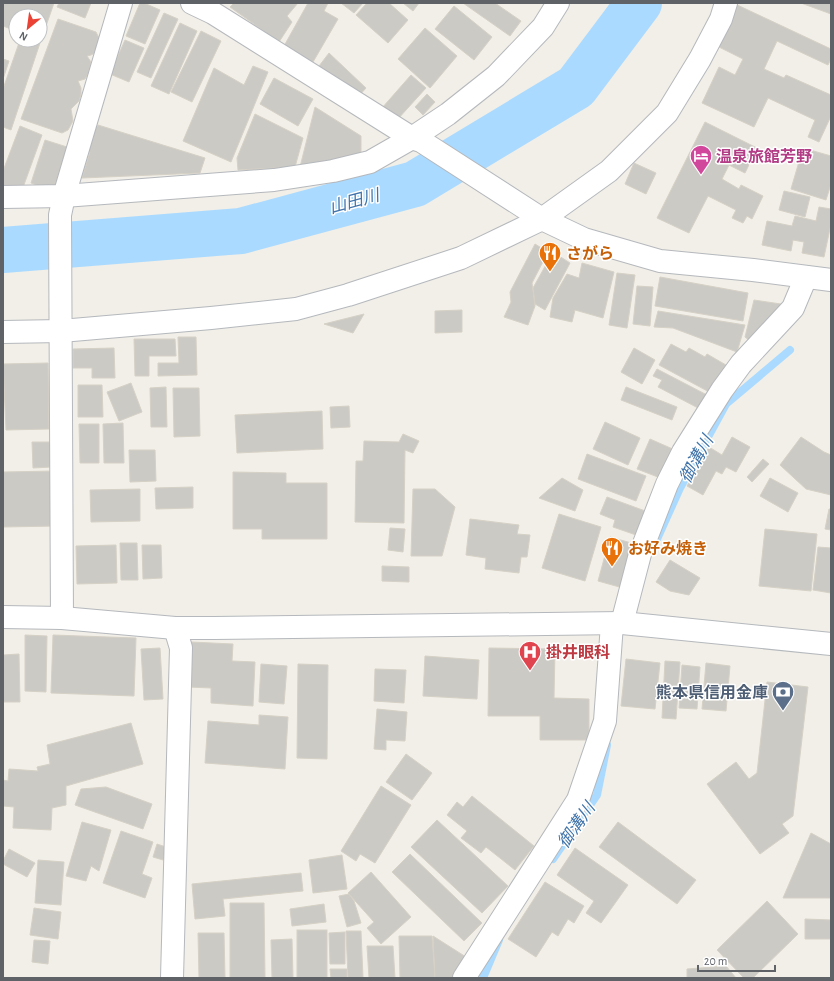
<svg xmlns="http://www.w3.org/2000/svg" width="834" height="981" font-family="'Alegreya Sans','Noto Sans JP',sans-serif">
<rect width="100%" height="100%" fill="#f1efe8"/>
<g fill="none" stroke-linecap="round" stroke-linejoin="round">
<g stroke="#aadaff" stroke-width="8">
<polyline points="657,539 680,488 726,404 790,350"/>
<polyline points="553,859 597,795 607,745"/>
<polyline points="483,978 499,940"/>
</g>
<polyline stroke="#aadaff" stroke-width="46" points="3,250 241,231 415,184 576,87 639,3"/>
</g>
<g fill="#cccac5" stroke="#d6d1c6">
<polygon points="4,3 54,3 46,26 40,24 40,16 16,16 16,31 3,26 3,6"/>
<polygon points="59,3 91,3 85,18 57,7"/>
<polygon points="140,3 144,3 160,10 145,44 126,36"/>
<polygon points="234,3 298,3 287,16 292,22 279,42 230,7"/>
<polygon points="308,3 328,3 324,11 338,19 313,62 284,46"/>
<polygon points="341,3 363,3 354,13"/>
<polygon points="367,3 389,3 408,20 388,43 356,15"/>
<polygon points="403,3 419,3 413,11"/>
<polygon points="463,3 495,3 521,21 510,36"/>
<polygon points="733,3 831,49 831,59 828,65 777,41 764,69 784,78 786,75 831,95 831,116 819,142 808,137 815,120 768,98 754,127 702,103 719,67 735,75 743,59 713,44"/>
<polygon points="801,3 831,3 831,14"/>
<polygon points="454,6 492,37 474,60 435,29"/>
<polygon points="164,13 178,19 151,78 137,72"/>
<polygon points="58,19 96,32 99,38 95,53 91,55 87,56 91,62 88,74 85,79 78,81 81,88 81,94 79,101 71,109 73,121 68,130 62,133 21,119"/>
<polygon points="180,23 197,31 169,94 151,86"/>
<polygon points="425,28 457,56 430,88 398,59"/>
<polygon points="201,31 221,41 192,102 171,92"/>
<polygon points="20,40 32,40 40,43 11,130 3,127 3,89"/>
<polygon points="125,40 144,48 129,82 110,74"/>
<polygon points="329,53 366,88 357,98 316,70"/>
<polygon points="3,59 9,61 3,79"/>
<polygon points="253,66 268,72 231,162 183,141 214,68 244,85"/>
<polygon points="411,75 426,88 397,120 382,108"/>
<polygon points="274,78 313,99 298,126 260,104"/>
<polygon points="427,94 435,102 423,115 415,107"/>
<polygon points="315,107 361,136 361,157 300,167"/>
<polygon points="255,114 303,138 295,167 238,170 237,158"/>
<polygon points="705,122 757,148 745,173 729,165 722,179 739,189 741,185 763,196 752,219 747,216 743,223 732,218 736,210 708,196 689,233 657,218"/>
<polygon points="90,125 97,127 98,125 205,158 200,173 82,178 90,152 82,150"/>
<polygon points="20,126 42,135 21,193 3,191 3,171"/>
<polygon points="45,140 67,147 53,191 31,183"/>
<polygon points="803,148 831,156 831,184 826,200 791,189"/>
<polygon points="634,163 656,173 646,194 625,184"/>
<polygon points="784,191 810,197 805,217 779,210"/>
<polygon points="819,207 831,209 831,224 824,257 802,253 804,242 793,240 791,251 762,245 767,221 792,226 795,216 816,221"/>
<polygon points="535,244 548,252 532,283 535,306 528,325 504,317 511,302 510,292"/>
<polygon points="553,252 570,263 545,310 535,304 533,288"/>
<polygon points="582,263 614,272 603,318 575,310 572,322 550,317 553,298 567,274 579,278"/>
<polygon points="617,273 635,275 627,328 609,325"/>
<polygon points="660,277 748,293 743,321 655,306"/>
<polygon points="637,286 653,287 650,326 633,324"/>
<polygon points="754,300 781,304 750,341 745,337"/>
<polygon points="462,310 462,332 435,333 435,311"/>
<polygon points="658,311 745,325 737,352 673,328 654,327"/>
<polygon points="364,314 353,333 324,324"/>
<polygon points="178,337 196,337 197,375 158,376 158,363 179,363"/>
<polygon points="134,339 175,339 176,356 149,356 149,376 135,376"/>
<polygon points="671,344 686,352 689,348 705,357 707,354 726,365 711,393 659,365"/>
<polygon points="114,348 115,378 92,378 92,368 73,368 73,349"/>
<polygon points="634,348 655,360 642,384 621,372"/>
<polygon points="48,363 49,429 6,430 3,364"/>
<polygon points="657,369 707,395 700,409 658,387 662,380 653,376"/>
<polygon points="131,383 142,412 119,421 107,392"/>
<polygon points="78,385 102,385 103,417 78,417"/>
<polygon points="166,387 167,427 151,427 150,388"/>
<polygon points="626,387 677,407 672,420 621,400"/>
<polygon points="173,388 199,388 200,436 174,437"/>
<polygon points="349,406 350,427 331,428 330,407"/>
<polygon points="322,411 323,449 237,453 235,415"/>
<polygon points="605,422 640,438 628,465 593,449"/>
<polygon points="123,423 124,463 104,463 103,424"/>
<polygon points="79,424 99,424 99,463 80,463"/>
<polygon points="403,434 419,441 413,453 405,450 404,523 355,522 356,461 363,461 364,441 399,442"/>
<polygon points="732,437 750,447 736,472 726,467 722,474 716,471 703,495 687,486 709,447 722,455"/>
<polygon points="801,437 824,452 831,455 831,495 806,489 780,465"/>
<polygon points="650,439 675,450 663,479 637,469"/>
<polygon points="32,442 52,442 52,467 33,468"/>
<polygon points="129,450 155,450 156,481 130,482"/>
<polygon points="587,454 646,476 636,501 578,479"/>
<polygon points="763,459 769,464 752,482 747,477"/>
<polygon points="55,471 57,526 3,527 3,472"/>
<polygon points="233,472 286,473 286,483 327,483 327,539 262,539 262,529 233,529"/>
<polygon points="562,478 583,490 575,511 539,498"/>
<polygon points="770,478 798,493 788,512 760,496"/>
<polygon points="193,487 193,508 156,509 155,488"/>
<polygon points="140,489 140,521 91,522 90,490"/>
<polygon points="413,489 435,489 455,507 442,556 411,556"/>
<polygon points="607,497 648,512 639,536 613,527 615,520 600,514"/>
<polygon points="829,509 831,509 831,530 825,529"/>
<polygon points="559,514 601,527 585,581 542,568"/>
<polygon points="470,519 519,525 517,534 530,535 527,557 521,557 519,573 485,569 486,558 466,555"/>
<polygon points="390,528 405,529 403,552 388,550"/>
<polygon points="765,529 817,534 811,591 759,586"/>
<polygon points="610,537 635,544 623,588 598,581"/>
<polygon points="120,543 137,543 138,580 121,580"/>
<polygon points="116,545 117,583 77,584 76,546"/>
<polygon points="142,545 161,545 162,578 143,579"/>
<polygon points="818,547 831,548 831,593 813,590"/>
<polygon points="670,560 700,578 689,595 670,591 656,582"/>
<polygon points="382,566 409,567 409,582 382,581"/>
<polygon points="25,635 47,636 46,692 25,691"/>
<polygon points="53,635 136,638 134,696 51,693"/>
<polygon points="191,642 233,644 232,661 255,662 253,706 211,703 211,688 188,687"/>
<polygon points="160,648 163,699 144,700 141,649"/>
<polygon points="489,648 555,649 554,698 589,699 589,740 540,740 540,716 488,716"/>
<polygon points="19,654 20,702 3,702 3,655"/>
<polygon points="425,656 479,660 477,699 423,696"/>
<polygon points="626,659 660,663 655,709 621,706"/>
<polygon points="665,661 680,662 676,719 662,718"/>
<polygon points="706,663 730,666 726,711 702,709"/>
<polygon points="261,664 287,666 284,704 259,702"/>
<polygon points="298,664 328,665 327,759 297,758"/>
<polygon points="682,665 700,667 697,709 679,708"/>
<polygon points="375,669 406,670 404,703 374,701"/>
<polygon points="767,682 808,687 793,816 782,824 789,833 760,854 707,784 736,762 749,779 757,773"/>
<polygon points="377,709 407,712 405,741 386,740 386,750 374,749"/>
<polygon points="259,715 288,717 285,769 205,763 208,721 259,725"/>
<polygon points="131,723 143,764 66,786 66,805 52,808 51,830 13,828 14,807 3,806 3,780 8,781 9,769 38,771 37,767 50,764 47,745"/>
<polygon points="406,754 432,773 412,800 386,782"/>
<polygon points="381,786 411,805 375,863 360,854 356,861 341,851"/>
<polygon points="106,787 152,804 143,829 75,805 81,789"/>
<polygon points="472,796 534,846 515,870 486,847 481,853 461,838 467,831 447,815 457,802 463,807"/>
<polygon points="437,820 508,886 482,913 411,847"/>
<polygon points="82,822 111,830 99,871 91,866 86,881 66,876"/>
<polygon points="618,822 696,880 677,904 599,847"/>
<polygon points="121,831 153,842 142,874 152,878 145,898 103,883"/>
<polygon points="811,833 831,844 831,898 783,898"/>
<polygon points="157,844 166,847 163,860 153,857"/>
<polygon points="575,848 628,885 601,923 586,913 594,901 557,875"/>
<polygon points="9,849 35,863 27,877 3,864 3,861"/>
<polygon points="410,854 482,923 464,941 392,872"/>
<polygon points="342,855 347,889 313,893 309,860"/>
<polygon points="38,860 64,862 61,905 35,903"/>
<polygon points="371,872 411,917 381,944 367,928 374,922 348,893"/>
<polygon points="301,873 303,891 223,899 225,916 195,919 192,884"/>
<polygon points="545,882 584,906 574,923 568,919 558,936 552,932 536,957 508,939"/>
<polygon points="349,894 354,901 361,923 347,927 339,896"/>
<polygon points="767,901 798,934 753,978 744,978 717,950"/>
<polygon points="230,903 264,903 265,978 230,978"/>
<polygon points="324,904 326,922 292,926 290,909"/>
<polygon points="34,908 61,912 58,939 30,935"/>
<polygon points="805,919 831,920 831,939 805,939"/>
<rect x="297" y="930" width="30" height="48"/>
<polygon points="346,931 361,931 363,978 348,978"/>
<polygon points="345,932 345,964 330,964 329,933"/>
<polygon points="198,933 224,933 225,978 199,978"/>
<polygon points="399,936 432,936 435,978 400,978"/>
<polygon points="433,936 466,957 456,978 435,978"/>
<polygon points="292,939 293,978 272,978 271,940"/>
<polygon points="34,940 50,941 48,964 32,962"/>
<polygon points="367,946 393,946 395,978 369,978"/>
<polygon points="726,966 736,978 687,978 687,969"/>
<polygon points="330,969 347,969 347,978 331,978"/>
</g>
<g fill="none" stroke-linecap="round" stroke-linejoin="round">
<g stroke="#b5b8bc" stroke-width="24">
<g id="minor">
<polyline points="192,3 213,13 412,138 421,141 542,219 584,239 660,261 753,270 831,280"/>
<polyline points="3,197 64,196 274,180 333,171 370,162 412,138 448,114 496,76 543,27 558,3"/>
<polyline points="3,332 61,331 211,318 296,309 348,295 461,258 542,219 609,171 667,113 700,59 721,19 726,3"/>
<polyline points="3,617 62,618 175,628 214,628 622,623 831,644"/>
<polyline points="62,618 60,215 64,196 121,3"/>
<polyline points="622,623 640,554 667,484 683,452 722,390 741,364 793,308 806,277"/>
<polyline points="172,978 181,648 175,628"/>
<polyline points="464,978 578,800 605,721 612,624"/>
</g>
</g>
<use href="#minor" stroke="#fff" stroke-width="22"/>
</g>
<defs>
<g id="hotel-pin" transform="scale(1.15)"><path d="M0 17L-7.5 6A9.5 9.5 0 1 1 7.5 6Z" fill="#d1479c" stroke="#fff"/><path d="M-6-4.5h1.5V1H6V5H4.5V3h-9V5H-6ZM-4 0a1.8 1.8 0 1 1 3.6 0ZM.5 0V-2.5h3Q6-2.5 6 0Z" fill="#fff"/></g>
<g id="restaurant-pin" transform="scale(1.15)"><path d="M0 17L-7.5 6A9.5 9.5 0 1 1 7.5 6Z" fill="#e8710a" stroke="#fff"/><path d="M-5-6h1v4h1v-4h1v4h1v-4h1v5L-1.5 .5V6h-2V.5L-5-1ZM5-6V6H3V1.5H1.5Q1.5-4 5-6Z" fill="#fff"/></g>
<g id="hospital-pin" transform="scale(1.15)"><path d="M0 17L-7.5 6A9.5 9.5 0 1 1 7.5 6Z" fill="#e0444e" stroke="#fff"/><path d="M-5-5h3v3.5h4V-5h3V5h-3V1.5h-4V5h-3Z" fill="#fff"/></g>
<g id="bank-pin" transform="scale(1.15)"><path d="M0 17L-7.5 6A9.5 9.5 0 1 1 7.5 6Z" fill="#5c6f8a" stroke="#fff"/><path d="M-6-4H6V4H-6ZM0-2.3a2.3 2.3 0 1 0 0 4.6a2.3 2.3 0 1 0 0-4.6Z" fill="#fff"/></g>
</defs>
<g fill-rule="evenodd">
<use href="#hotel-pin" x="701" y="156"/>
<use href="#restaurant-pin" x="550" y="253"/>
<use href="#restaurant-pin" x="612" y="548"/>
<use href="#hospital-pin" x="530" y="652"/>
<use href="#bank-pin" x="783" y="692"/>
</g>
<g text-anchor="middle" stroke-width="3" stroke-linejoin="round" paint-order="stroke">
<g font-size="16" font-weight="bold" fill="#b23c85" stroke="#fff" text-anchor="start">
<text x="716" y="162">温泉旅館芳野</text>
</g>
<g font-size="16" font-weight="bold" fill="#c56008" stroke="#fff" text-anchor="start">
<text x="566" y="259">さがら</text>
<text x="628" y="554">お好み焼き</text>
</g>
<g font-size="16" font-weight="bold" fill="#be3a42" stroke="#fff" text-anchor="start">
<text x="546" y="658">掛井眼科</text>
</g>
<g font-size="16" font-weight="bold" fill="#4e5e75" stroke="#fff" text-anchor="end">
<text x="768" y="698">熊本県信用金庫</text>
</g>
<g font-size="17" font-style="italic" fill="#4174aa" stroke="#fff">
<text transform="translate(354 201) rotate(-15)" y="6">山田川</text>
<text transform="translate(696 459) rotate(-61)" y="6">御溝川</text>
<text transform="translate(576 825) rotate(-55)" y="6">御溝川</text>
</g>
</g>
<rect width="834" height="981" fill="none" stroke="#5f6368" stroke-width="8"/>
<g transform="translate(28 28) rotate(209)"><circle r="19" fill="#ffffff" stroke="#bfc1c3"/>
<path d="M0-3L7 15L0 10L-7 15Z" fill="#ea4335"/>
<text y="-6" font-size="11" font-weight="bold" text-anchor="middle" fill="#5f6368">N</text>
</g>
<path d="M698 965v6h77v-6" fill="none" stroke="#5f6368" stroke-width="2"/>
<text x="704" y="965" font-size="12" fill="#5f6368" stroke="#ffffff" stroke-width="3" paint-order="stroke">20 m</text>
</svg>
